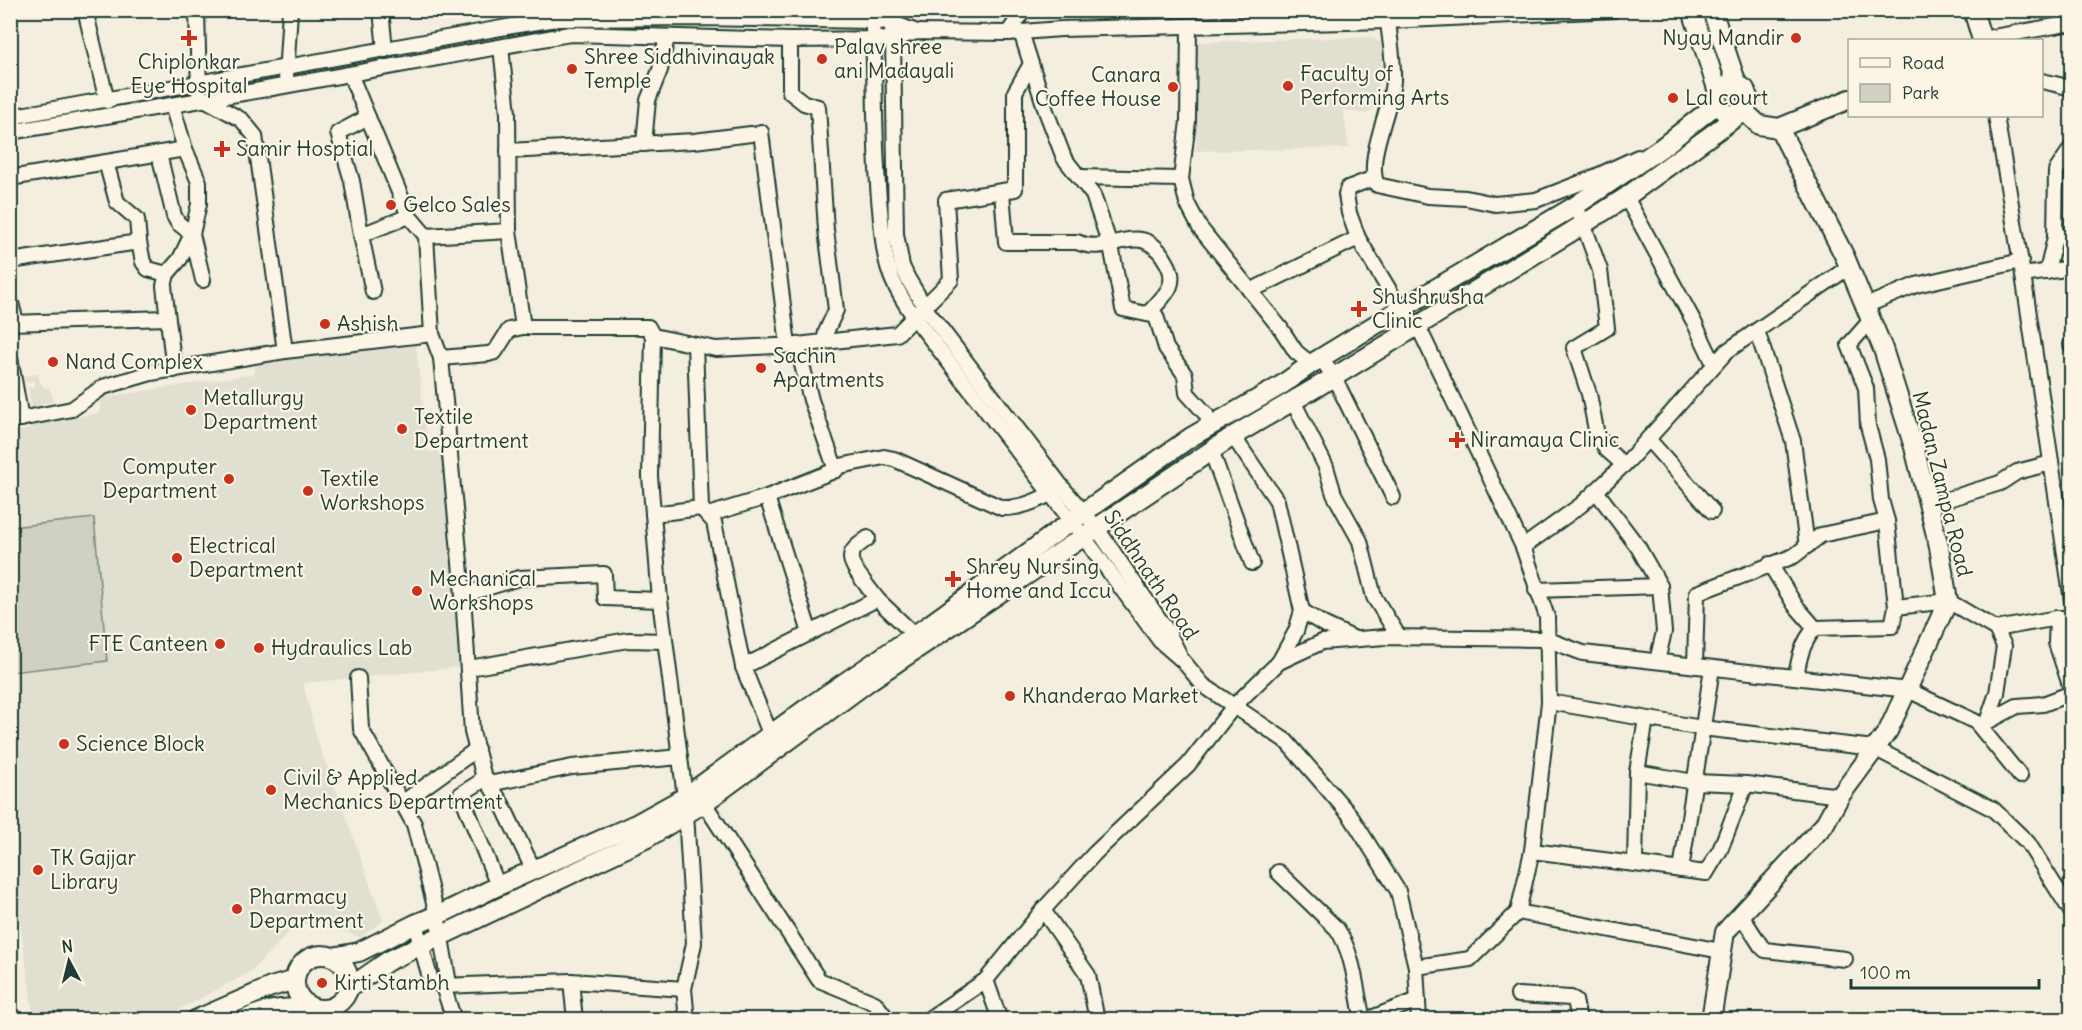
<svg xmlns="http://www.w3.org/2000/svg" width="2082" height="1030" font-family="Delius,sans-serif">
<rect width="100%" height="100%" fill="#f3eede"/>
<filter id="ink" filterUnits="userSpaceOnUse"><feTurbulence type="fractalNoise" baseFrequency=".0167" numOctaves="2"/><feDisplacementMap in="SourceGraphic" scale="12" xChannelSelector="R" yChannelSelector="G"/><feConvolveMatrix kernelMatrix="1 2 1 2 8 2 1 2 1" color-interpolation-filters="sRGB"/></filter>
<g filter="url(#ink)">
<g fill="#e1dfd0">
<polygon points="1371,37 1381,43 1382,67 1374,106 1367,114 1343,110 1349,148 1196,151 1198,42"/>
<polygon points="416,346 428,452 443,450 462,667 303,683 318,743 341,803 383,921 360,937 313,921 292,929 250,972 162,1019 34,1019 10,852 10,436 42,423 100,413 99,398 254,374 255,363"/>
<polygon points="38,374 40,382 45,388 50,388 53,401 40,404 40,407 32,409 28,388 35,387 34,381 25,382 24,376"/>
</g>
<polygon fill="#d0d1c2" stroke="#78877b" stroke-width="1.5" points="94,518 107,661 11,672 11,527"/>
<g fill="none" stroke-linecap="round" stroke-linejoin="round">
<g stroke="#1f3d34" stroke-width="18">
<g id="minor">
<polyline points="85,10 107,101"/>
<polyline points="197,10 199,92"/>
<polyline points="381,10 385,50"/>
<path d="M872,10C876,77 873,143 880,209C882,230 883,253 890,273C895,289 905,303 914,317L1083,536L1160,641L1183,661L1203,685L1286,741L1350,815L1398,891L1416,967L1419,1020"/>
<polyline points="890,10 893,39 896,234 902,266 908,279 928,312 1062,487 1096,527 1168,632 1179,654"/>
<path d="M1388,21C1390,41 1394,62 1393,81C1391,111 1365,158 1377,185L1428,196L1466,198L1495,204L1536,200L1588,180L1638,157"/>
<polyline points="1189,26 1188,121 1181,179 1187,203 1200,228 1281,329 1296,352 1311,364"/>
<polyline points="1021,32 1046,111 1064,158 1093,195 1112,251 1123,309 1156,316 1166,348 1185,375 1187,393 1206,414 1211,427"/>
<polyline points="1008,33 1024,10"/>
<polyline points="1982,39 2072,23"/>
<polyline points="790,40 790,92 804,103 818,107 826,230 836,310 826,332 824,342"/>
<polyline points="286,77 290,10"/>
<polyline points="2042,81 2072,88"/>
<polyline points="206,100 242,120 255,136 285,351"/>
<polyline points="172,105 185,149 199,182 199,204 192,234 203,280"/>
<polyline points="1996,116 2023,275 2072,601"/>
<polyline points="10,117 518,25 557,19 698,18 872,21 893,23 917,32"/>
<polyline points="10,132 261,90 570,34 790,40 893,39 917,32 1008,33 1061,29 1388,21 1614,10"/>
<polyline points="761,132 788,345"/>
<polyline points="644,144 648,100 660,70 667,37"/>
<polyline points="508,151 694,141 751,134"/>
<polyline points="106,162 117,202 137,219 139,242 143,262 148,269 167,274 180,259 192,234 178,223 174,216 159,154"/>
<polyline points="1079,177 1181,179"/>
<polyline points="10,178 185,149"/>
<polyline points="1374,178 1348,188 1346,194 1349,213 1358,238 1403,313 1418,326 1523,547 1547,617 1549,702 1532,851 1518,912 1470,959 1416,967"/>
<path d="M1002,192L1006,242H1077C1112,258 1141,215 1167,263C1180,286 1162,297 1148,314"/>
<polyline points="1626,197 1694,322 1714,364"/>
<polyline points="1580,215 1600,270 1607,328 1574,348 1589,394 1597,435 1606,449 1624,465"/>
<polyline points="361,235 352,181 338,133 368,117"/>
<polyline points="426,236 509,231 508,113 501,47"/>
<polyline points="2055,237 2072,235"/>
<polyline points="10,261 139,242"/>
<polyline points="2047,272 2055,237 2056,171 2072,147"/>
<polyline points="167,274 164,286 174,370"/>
<polyline points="2023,275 2072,268"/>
<polyline points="1250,291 1358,238"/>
<polyline points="373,292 361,235 409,216"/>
<polyline points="10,299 16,322"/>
<polyline points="1865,306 1916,285 2021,261"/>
<polyline points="1871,320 1849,345 1866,388 1868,426 1877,459 1881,500 1887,521"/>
<polyline points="10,323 167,318"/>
<polyline points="523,327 648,327 653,336 650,476 660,600 685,797 694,943 684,989 687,1020"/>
<polyline points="1757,331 1793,441 1807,546"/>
<polyline points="432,334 441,358 488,354 495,352 509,330 523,327 509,231"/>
<polyline points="653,336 716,349 797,345 897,334 951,280 946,200 1015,189 1015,92 1031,64"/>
<polyline points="695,345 701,508 714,522 743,667 877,599 920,640"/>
<polyline points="2071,345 2072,346"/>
<polyline points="10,357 21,419"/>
<polyline points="441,358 463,595 472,732 483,774 502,804 534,871"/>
<polyline points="1321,358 1334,377 1393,497"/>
<polyline points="1293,401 1326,467 1334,494 1360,541 1374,597 1399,637"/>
<polyline points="10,421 72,409 103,387 151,373 285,351 432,334 426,236 409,216 350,74"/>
<polyline points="1233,436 1277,501 1302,611 1296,631 1279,662"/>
<polyline points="1648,439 1712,511"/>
<polyline points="1211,450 1252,563"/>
<path d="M835,467L884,457L894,459L1002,508C1021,509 1040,500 1057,490"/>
<polyline points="1596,491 1638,547 1660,586 1664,632 1657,661"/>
<polyline points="767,497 836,470 811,400 797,345"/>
<polyline points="1929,505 2000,483 2017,472 2051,463"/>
<polyline points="653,514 701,508"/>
<polyline points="708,515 767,497 810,633"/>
<path d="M868,538C862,543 852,548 851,556C849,566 871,590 877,599"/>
<polyline points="1523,547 1581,505 1629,460 1727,351 1849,267"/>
<path d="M1770,564L1795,605L1815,628C1802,643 1799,658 1796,677"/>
<polyline points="1536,590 1660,586"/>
<polyline points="463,595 519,578 604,574 605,598 660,600"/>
<polyline points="1302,611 1323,624 1353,638"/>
<polyline points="2057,618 2056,643 2072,691"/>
<polyline points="1815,628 1892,626 1896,607"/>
<polyline points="1996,629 2004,646 1997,693 1987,722 2017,706 2043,704 2072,693"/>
<polyline points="1695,666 1697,593 1794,556 1821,535 1887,521 1896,607 1948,601 1996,629 2057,618 2072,618"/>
<polyline points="743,667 774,743"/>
<polyline points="469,668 628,640 665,641"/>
<polyline points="358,678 361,729 414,824 437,915 448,978 443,986"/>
<polyline points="1549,702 1702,728 1874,748 1993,809 2028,843 2072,913"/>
<polyline points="1637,772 1646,719"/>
<polyline points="483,774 480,782 461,794 498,886"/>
<polyline points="489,784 572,767 680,757"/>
<polyline points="402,803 477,749"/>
<polyline points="704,803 819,980 875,1003 888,1020"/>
<polyline points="1532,851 1706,873 1720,850 1746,784"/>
<polyline points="1635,864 1637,772 1694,782 1746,784 1840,796"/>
<polyline points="1681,870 1712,668"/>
<path d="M1278,872L1337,929C1354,954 1356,990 1363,1020"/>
<polyline points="1043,910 1088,975 1097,1020"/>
<polyline points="1518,912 1721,951"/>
<polyline points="1741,915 1761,946 1765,950 1845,959"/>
<polyline points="415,924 431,981 443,986 571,981 684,989"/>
<polyline points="986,980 1000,1020"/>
<polyline points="571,981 575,1020"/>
<polyline points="443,986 454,1020"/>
<polyline points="1518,995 1571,998 1575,1000 1579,1020"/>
<polyline points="927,1020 986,980 1043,910 1095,853 1188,765 1234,706 1279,662 1322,642 1385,637 1546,639 1583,653 1908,690 1976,722 2020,776"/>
<polyline points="1366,1020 1418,1000"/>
</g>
</g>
<g stroke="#1f3d34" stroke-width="22">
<g id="major">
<polyline points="1692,10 1718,92"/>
<polyline points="1712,10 1737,84"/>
<polyline points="1973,10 1982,40"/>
<polyline points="1744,111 1759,125 1779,128 1850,99"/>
<circle cx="322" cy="982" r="27"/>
<polyline points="332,957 359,952 415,924 447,911 498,886 638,823 685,797 807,708 929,625 1084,512 1191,437 1280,386 1311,364 1401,309 1575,206 1661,148 1717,104"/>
<polyline points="349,988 388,961 647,838 704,803 872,679 1233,436 1334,377 1584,224 1626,197 1744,111 1749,100 1745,89 1737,84 1728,84 1718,92 1717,104 1726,114 1739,114"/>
<polyline points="195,1020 271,987 295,980"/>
<path d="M244,1020C267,1008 290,1007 315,1009"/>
<polyline points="1711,1020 1725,932 1824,825 1840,796 1888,731 1948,601 1939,547 1914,447 1883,349 1845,257 1779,128"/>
</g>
</g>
<use href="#minor" stroke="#fcf5e5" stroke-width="14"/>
<use href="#major" stroke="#fcf5e5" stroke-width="18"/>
</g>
</g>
<g fill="#c8321e" stroke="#fcf5e5" stroke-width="2">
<path d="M186 29h6v6h6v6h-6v6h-6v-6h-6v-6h6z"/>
<circle cx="1796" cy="38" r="6"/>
<circle cx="822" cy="59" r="6"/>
<circle cx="572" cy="69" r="6"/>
<circle cx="1288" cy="86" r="6"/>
<circle cx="1173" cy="87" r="6"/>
<circle cx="1673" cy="98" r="6"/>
<path d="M219 140h6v6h6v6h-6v6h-6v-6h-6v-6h6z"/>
<circle cx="391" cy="205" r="6"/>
<path d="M1356 300h6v6h6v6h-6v6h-6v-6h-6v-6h6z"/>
<circle cx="325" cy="324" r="6"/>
<circle cx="53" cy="362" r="6"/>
<circle cx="761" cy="368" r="6"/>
<circle cx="191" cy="410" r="6"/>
<circle cx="402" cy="429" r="6"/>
<path d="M1454 431h6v6h6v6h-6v6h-6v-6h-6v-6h6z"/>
<circle cx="229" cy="479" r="6"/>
<circle cx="308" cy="491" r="6"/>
<circle cx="177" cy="558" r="6"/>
<path d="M950 570h6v6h6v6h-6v6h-6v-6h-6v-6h6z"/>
<circle cx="417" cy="591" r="6"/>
<circle cx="220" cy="644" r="6"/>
<circle cx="259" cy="648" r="6"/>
<circle cx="1010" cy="696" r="6"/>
<circle cx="64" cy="744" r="6"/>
<circle cx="271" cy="790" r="6"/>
<circle cx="38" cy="870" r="6"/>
<circle cx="237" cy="909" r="6"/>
<circle cx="322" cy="983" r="6"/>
</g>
<g text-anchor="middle" stroke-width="4.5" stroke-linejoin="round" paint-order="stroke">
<g font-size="21" fill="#1f3d34" stroke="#fcf5e5" text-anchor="start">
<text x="1784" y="45" text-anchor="end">Nyay Mandir</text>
<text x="834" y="54">Palav shree<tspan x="834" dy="24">ani Madayali</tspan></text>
<text x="584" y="64">Shree Siddhivinayak<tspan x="584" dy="24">Temple</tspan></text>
<text x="189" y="69" text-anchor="middle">Chiplonkar<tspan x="189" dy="24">Eye Hospital</tspan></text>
<text x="1300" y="81">Faculty of<tspan x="1300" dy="24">Performing Arts</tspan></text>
<text x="1161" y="82" text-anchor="end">Canara<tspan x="1161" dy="24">Coffee House</tspan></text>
<text x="1685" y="105">Lal court</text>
<text x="236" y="156">Samir Hosptial</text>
<text x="403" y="212">Gelco Sales</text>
<text x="1372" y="304">Shushrusha<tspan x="1372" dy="24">Clinic</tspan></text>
<text x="337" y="331">Ashish</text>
<text x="773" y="363">Sachin<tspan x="773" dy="24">Apartments</tspan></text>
<text x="65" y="369">Nand Complex</text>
<text x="203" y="405">Metallurgy<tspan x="203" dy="24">Department</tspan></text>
<text x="414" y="424">Textile<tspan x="414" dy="24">Department</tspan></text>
<text x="1470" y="447">Niramaya Clinic</text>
<text x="217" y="474" text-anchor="end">Computer<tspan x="217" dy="24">Department</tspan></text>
<text x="320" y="486">Textile<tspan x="320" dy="24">Workshops</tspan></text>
<text x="189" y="553">Electrical<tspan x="189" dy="24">Department</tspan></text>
<text x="966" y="574">Shrey Nursing<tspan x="966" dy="24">Home and Iccu</tspan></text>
<text x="429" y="586">Mechanical<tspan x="429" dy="24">Workshops</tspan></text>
<text x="208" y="651" text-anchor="end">FTE Canteen</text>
<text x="271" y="655">Hydraulics Lab</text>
<text x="1022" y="703">Khanderao Market</text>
<text x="76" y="751">Science Block</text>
<text x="283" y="785">Civil &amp; Applied<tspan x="283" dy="24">Mechanics Department</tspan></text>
<text x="50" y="865">TK Gajjar<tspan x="50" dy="24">Library</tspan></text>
<text x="249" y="904">Pharmacy<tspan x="249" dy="24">Department</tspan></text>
<text x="334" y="990">Kirti Stambh</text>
</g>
<g font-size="21" fill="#1f3d34" stroke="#fcf5e5">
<text transform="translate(1942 484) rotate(76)" y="7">Madan Zampa Road</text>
<text transform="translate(1151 575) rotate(56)" y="7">Siddhnath Road</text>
</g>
</g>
<rect width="2082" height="1030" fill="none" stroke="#fcf5e5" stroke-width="36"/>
<rect x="18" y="18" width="2046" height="994" fill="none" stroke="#1f3d34" stroke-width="2" filter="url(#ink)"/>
<rect x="1848" y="39" width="195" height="78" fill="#fcf5e5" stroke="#a4ab9e" stroke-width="1.5"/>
<rect x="1860" y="58" width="30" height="9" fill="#fcf5e5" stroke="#a4ab9e" stroke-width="1.5"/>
<text x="1902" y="69" font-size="18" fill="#1f3d34">Road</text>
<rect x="1860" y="84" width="30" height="18" fill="#d0d1c2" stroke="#a4ab9e" stroke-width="1.5"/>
<text x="1902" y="99" font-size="18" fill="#1f3d34">Park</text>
<g transform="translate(69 961) rotate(353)" stroke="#fcf5e5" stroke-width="4.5" paint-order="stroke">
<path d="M0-4.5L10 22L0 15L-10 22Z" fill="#1f3d34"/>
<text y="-9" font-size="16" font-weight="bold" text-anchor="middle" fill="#1f3d34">N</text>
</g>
<path d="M1851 979v9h188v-9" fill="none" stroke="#1f3d34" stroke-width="3"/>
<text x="1860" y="979" font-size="18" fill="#1f3d34" stroke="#fcf5e5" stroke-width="4.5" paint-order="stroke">100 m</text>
</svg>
